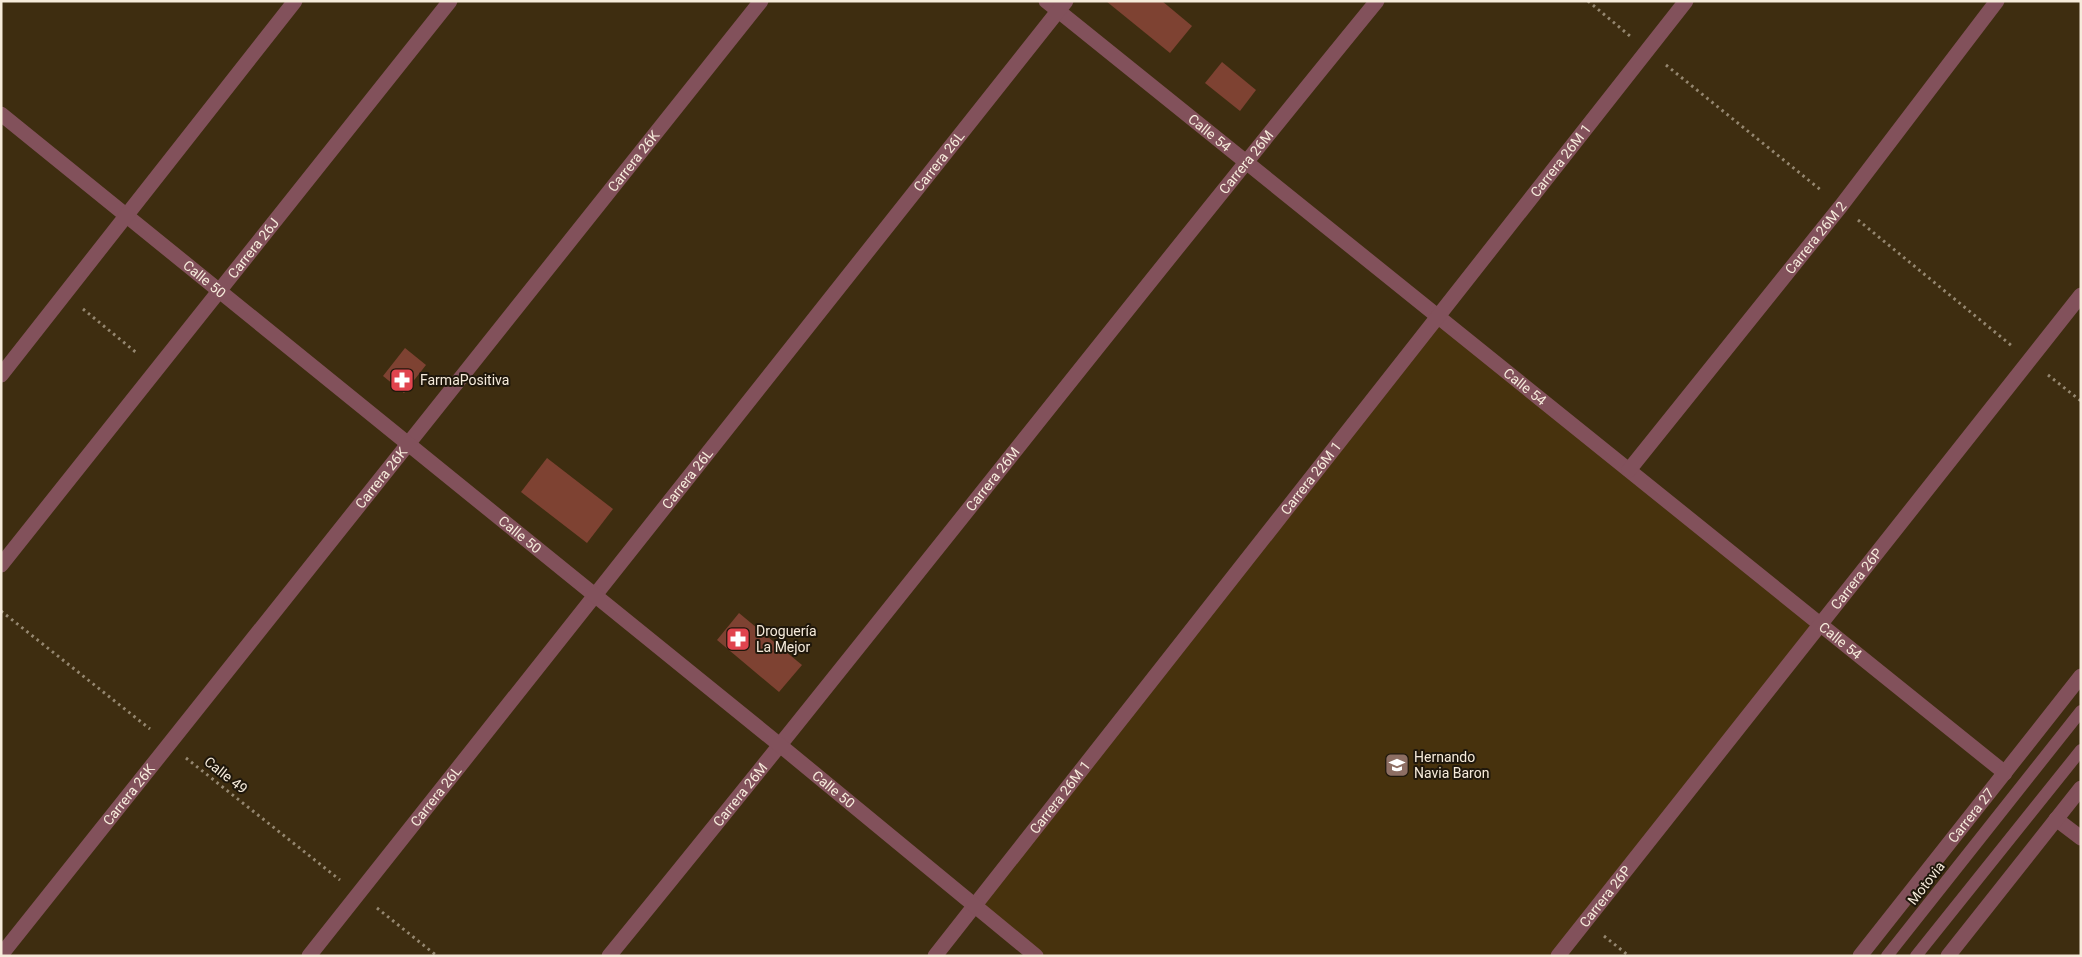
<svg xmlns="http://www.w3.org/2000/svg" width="2082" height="957" font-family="Roboto,sans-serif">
<rect width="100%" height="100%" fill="#3e2d10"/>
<polygon fill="#47320d" points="1438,316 1821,625 1558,956 1036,956 974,906"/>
<g fill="#7e4232">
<polygon points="1106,1 1162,1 1192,26 1170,53"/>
<polygon points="1222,62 1256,90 1240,111 1205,83"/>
<polygon points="405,348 426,365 404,393 383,376"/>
<polygon points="547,458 613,509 587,543 521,492"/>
<polygon points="739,613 802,665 779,692 717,640"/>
</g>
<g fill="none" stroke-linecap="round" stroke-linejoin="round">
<g stroke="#958770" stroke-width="3" stroke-dasharray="2.5 4" stroke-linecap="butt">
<polyline points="1588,1 1630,36"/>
<polyline points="1666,65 1822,191"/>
<polyline points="1858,220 2012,346"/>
<polyline points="83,309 138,354"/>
<polyline points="2048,375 2081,401"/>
<polyline points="1,611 150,729"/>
<polyline points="186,758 340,880"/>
<polyline points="377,908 437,956"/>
<polyline points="1604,936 1629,956"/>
</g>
<g stroke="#82515b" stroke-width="12">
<polyline points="1887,956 2081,711"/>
<polyline points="1916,956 2081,750"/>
</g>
<g stroke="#82515b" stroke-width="15">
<path id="s1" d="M1046,1L2005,773"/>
<path id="s2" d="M1629,470L1841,206L1997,1"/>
<polyline points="2056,819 2081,838"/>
<path id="s3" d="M1,955L761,1"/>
<path id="s4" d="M309,956L1066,1"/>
<path id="s5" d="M609,956C868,640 1118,317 1377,1"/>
<path id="s6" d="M935,956L1686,1"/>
<path id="s7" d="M1558,956L2081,295"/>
</g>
<g stroke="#82515b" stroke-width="15">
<path id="s8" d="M1,114L781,746L1036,956"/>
<polyline points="1,375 295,1"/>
<path id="s9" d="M1,565L450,1"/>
<path id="s10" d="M1860,956L2081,676"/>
<polyline points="1948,956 2081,788"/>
</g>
</g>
<defs>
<g id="pharmacy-square" transform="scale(1.25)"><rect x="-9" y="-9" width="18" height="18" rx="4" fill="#e0444e" stroke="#1f170b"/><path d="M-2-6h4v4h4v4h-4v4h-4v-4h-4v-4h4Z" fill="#fff"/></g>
<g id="school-square" transform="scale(1.25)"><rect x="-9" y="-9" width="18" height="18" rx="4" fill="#8d6e63" stroke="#1f170b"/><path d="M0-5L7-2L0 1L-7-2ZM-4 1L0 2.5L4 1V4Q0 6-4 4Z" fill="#fff"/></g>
</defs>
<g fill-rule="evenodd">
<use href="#pharmacy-square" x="402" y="380"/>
<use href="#pharmacy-square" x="738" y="639"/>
<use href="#school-square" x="1397" y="765"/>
</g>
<g text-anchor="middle" stroke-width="4" stroke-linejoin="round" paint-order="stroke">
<g font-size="14" fill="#f6ebdb" stroke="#1f170b">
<text dy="5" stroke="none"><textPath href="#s1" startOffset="210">Calle 54</textPath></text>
<text dy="5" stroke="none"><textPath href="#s6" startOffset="1012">Carrera 26M 1</textPath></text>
<text dy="5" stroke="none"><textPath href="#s3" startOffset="1015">Carrera 26K</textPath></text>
<text dy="5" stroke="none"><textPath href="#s4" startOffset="1014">Carrera 26L</textPath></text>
<text dy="5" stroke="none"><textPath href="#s5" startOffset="1018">Carrera 26M</textPath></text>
<text dy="5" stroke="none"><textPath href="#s2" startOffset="298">Carrera 26M 2</textPath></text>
<text dy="5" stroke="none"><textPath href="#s9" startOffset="405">Carrera 26J</textPath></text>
<text dy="5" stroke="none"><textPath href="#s8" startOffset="262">Calle 50</textPath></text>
<text dy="5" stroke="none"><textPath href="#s1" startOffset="615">Calle 54</textPath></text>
<text dy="5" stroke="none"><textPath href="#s3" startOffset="610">Carrera 26K</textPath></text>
<text dy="5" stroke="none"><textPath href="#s4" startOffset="609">Carrera 26L</textPath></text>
<text dy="5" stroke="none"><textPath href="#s5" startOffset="612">Carrera 26M</textPath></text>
<text dy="5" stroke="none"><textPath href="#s6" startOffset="608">Carrera 26M 1</textPath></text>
<text dy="5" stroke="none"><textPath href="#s8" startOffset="668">Calle 50</textPath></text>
<text dy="5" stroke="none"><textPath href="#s7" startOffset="481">Carrera 26P</textPath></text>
<text dy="5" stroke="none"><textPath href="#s1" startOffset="1020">Calle 54</textPath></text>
<text transform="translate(226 775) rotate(38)" y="5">Calle 49</text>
<text dy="5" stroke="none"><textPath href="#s8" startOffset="1072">Calle 50</textPath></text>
<text dy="5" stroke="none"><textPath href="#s3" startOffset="205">Carrera 26K</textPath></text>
<text dy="5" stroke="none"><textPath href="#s5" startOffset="208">Carrera 26M</textPath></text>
<text dy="5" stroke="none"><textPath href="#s4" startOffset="204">Carrera 26L</textPath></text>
<text dy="5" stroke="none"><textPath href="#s6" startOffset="202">Carrera 26M 1</textPath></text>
<text dy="5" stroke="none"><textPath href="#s10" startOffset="179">Carrera 27</textPath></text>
<text transform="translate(1926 883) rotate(-52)" y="5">Motovia</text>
<text dy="5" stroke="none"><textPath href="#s7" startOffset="76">Carrera 26P</textPath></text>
</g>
<g font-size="14" fill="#f6ebdb" stroke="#1f170b" text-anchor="start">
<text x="420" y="385">FarmaPositiva</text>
<text x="756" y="636">Droguería<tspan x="756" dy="16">La Mejor</tspan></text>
<text x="1414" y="762">Hernando<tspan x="1414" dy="16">Navia Baron</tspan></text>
</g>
</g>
<rect width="2082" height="957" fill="none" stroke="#f6ebdb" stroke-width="5"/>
</svg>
